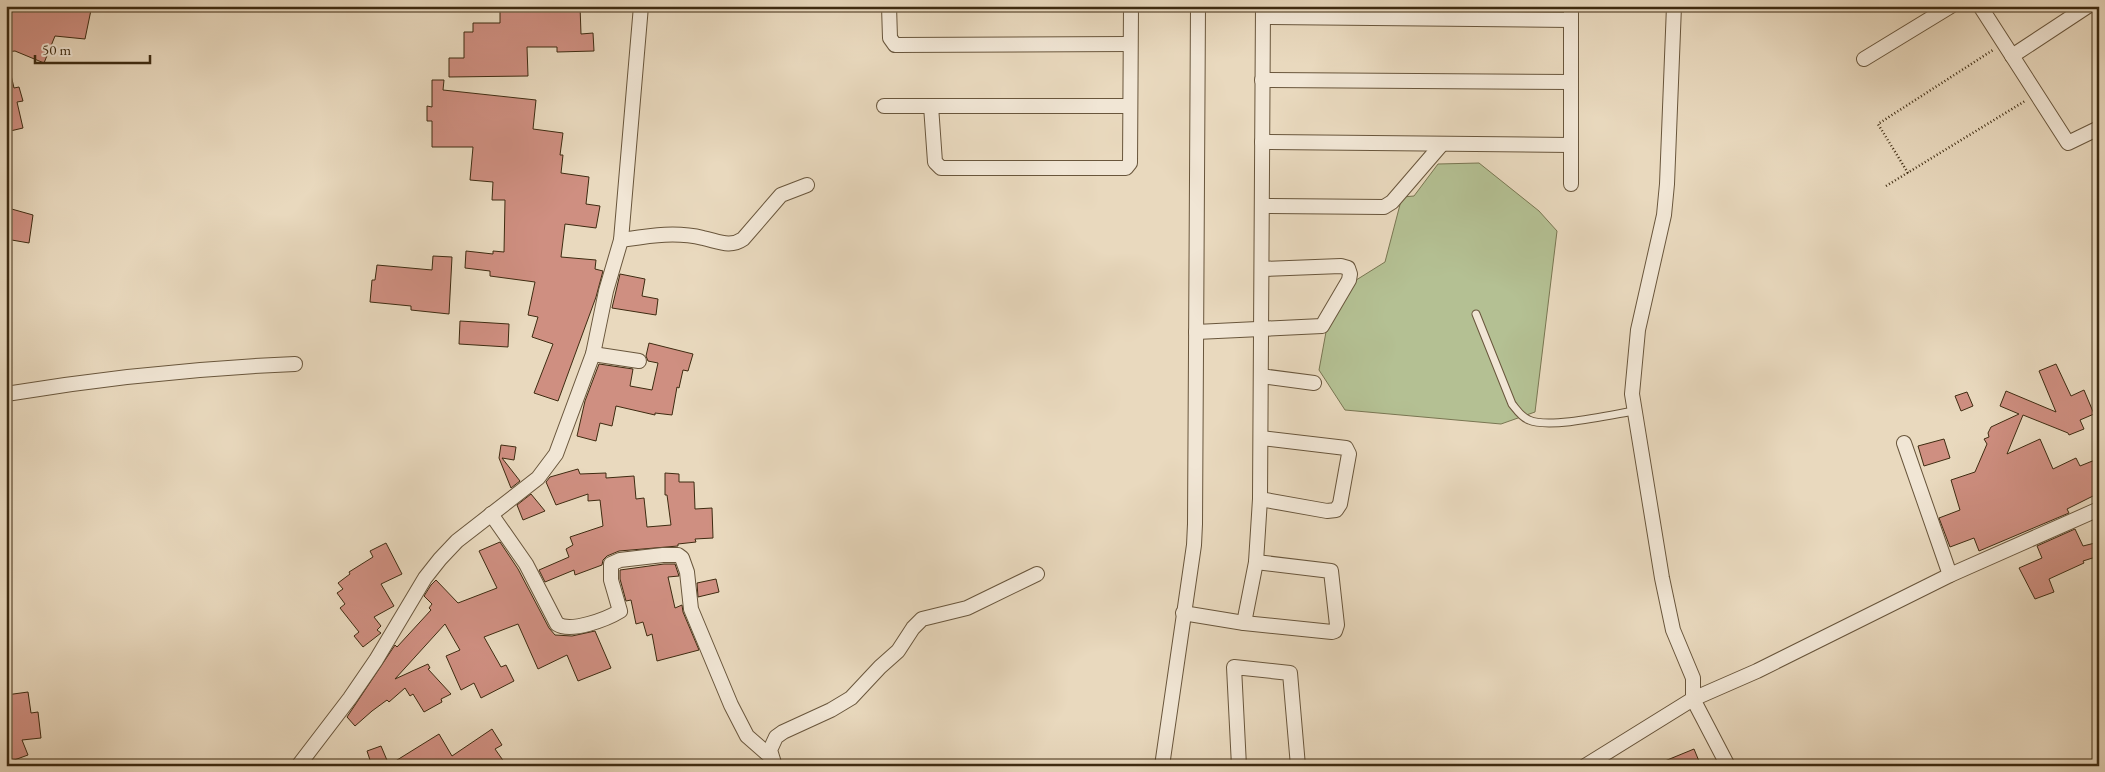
<svg xmlns="http://www.w3.org/2000/svg" width="2105" height="772" font-family="'EB Garamond',serif">
<rect width="100%" height="100%" fill="#e9d9be"/>
<filter id="stains"><feTurbulence type="fractalNoise" baseFrequency=".004" numOctaves="4"/><feColorMatrix values="0 0 0 0 .2 0 0 0 0 .09 0 0 0 0 .02 0 0 0 .5 -.17"/></filter>
<radialGradient id="worn" r=".72"><stop offset=".6" stop-color="#630" stop-opacity="0"/><stop offset="1" stop-color="#630" stop-opacity=".3"/></radialGradient>
<polygon fill="#b4c093" stroke="#797652" points="1479,163 1539,211 1557,231 1535,412 1501,424 1345,410 1319,370 1326,332 1353,282 1385,262 1402,197 1414,196 1438,164"/>
<g fill="#cf8f81" stroke="#3e2b11">
<polygon points="6,6 23,6 23,9 74,6 91,10 85,39 55,36 44,63 15,51 6,52"/>
<polygon points="545,6 580,6 581,34 593,33 594,51 557,52 557,47 527,47 528,76 449,77 449,58 464,58 464,32 473,32 473,23 500,23 500,10 545,10"/>
<polygon points="11,75 14,88 19,87 23,101 17,102 23,128 6,132 6,76"/>
<polygon points="432,80 444,80 443,90 536,100 533,129 563,133 560,155 563,155 561,173 589,177 586,204 600,206 596,228 565,224 561,257 596,260 595,269 603,271 596,297 558,401 534,393 553,344 532,337 538,317 528,315 535,282 490,276 490,271 465,268 466,251 493,254 493,251 504,252 505,200 492,200 493,182 470,180 473,147 432,147 432,121 427,121 427,106 432,107"/>
<polygon points="8,208 33,215 29,243 6,239"/>
<polygon points="433,256 452,257 449,314 411,310 411,306 370,302 372,280 375,280 377,265 432,270"/>
<polygon points="620,274 645,279 642,296 658,299 656,315 612,308"/>
<polygon points="460,321 509,324 508,347 459,344"/>
<polygon points="649,343 693,354 688,371 683,370 679,388 677,387 672,415 655,413 655,415 616,406 612,426 600,423 596,441 577,436 585,401 599,364 633,369 630,386 652,390 658,363 648,361 646,356"/>
<polygon points="2056,364 2071,396 2084,390 2094,414 2080,420 2084,429 2069,435 2068,433 2023,415 2007,454 2040,439 2053,469 2076,458 2080,466 2095,460 2099,467 2099,493 2067,509 2069,513 1979,551 1974,538 1950,547 1939,518 1960,510 1951,480 1975,472 1987,444 1984,439 1989,437 1988,433 1991,427 2019,414 2000,406 2006,391 2056,412 2039,371"/>
<polygon points="1967,392 1973,406 1961,411 1955,396"/>
<polygon points="1944,439 1950,458 1924,466 1918,446"/>
<polygon points="501,445 516,447 514,460 502,458 520,481 511,488 499,458"/>
<polygon points="578,469 580,474 606,473 606,478 634,476 636,499 644,498 647,527 671,525 667,495 665,495 665,473 679,474 679,482 694,482 695,509 712,508 713,538 695,539 696,542 678,544 678,546 619,551 607,556 603,560 602,565 575,575 574,570 545,582 539,570 569,557 566,549 573,545 570,537 603,526 600,500 588,501 588,494 556,505 546,482 550,477"/>
<polygon points="531,494 545,511 523,520 517,505"/>
<polygon points="2075,529 2083,546 2099,542 2099,556 2083,561 2084,563 2049,579 2054,592 2035,599 2019,568 2042,558 2037,546"/>
<polygon points="500,542 518,569 549,628 555,635 572,636 595,631 611,668 578,681 567,655 538,669 518,624 484,637 501,667 506,665 514,681 481,698 474,683 461,690 446,656 460,650 445,624 395,679 428,664 430,668 428,669 451,694 441,699 442,702 424,712 413,694 410,696 405,688 389,702 387,700 372,711 355,726 347,717 395,645 397,647 431,610 429,608 432,604 424,596 431,585 436,580 458,603 497,588 479,551"/>
<polygon points="386,543 402,574 381,584 394,606 374,617 381,626 377,630 381,633 363,647 354,636 359,632 340,608 345,604 337,593 343,589 338,583 350,574 349,572 373,557 370,551"/>
<polygon points="664,564 675,564 679,576 668,577 675,608 682,605 683,612 699,650 657,661 652,634 647,636 643,622 636,624 631,600 626,601 620,579 620,570"/>
<polygon points="716,579 719,592 698,597 697,583"/>
<polygon points="28,692 31,713 38,712 41,738 22,740 28,755 6,763 6,695"/>
<polygon points="492,729 502,745 495,749 507,766 372,766 367,751 381,746 389,765 439,734 452,756"/>
<polygon points="1694,749 1701,766 1655,766 1655,765"/>
</g>
<g fill="none" stroke-linecap="round" stroke-linejoin="round">
<g stroke="#69563c" stroke-width="9">
<path id="service" d="M1476,314L1512,404C1517,410 1521,417 1529,420C1549,429 1610,415 1634,411"/>
</g>
<g stroke="#69563c" stroke-width="16">
<g id="minor">
<polyline points="889,6 890,38 895,45 1130,44"/>
<polyline points="1571,6 1571,184"/>
<polyline points="1674,6 1667,184 1664,215 1638,330 1632,394 1662,578 1673,630 1693,678 1693,699 1728,766"/>
<polyline points="1980,6 2068,143 2099,128"/>
<polyline points="1263,17 1571,20"/>
<polyline points="2012,56 2088,6"/>
<polyline points="1864,59 1951,6"/>
<polyline points="1262,80 1571,82"/>
<polyline points="884,106 1130,106"/>
<polyline points="931,106 935,162 941,168 1126,168 1130,163 1131,6"/>
<polyline points="1262,142 1571,145"/>
<polyline points="1262,206 1384,207 1392,202 1442,144"/>
<path d="M621,240C648,236 675,231 703,238C718,241 730,248 743,239L781,195L807,185"/>
<polyline points="1196,332 1322,326 1349,280 1350,274 1348,268 1341,266 1262,269"/>
<polyline points="593,354 639,361"/>
<polyline points="1261,376 1314,383"/>
<path d="M6,394C102,378 198,368 295,364"/>
<polyline points="1904,443 1950,575"/>
<polyline points="1260,499 1327,511 1336,510 1340,504 1349,454 1346,448 1261,438"/>
<path d="M491,514L526,564L557,624C571,633 607,619 620,611L611,580V564L620,560L663,555H678L682,558L687,572L691,609L731,705L747,736L771,757"/>
<polyline points="1183,613 1244,623 1332,632 1335,631 1337,625 1331,571 1256,562"/>
<polyline points="1244,623 1256,562 1260,499 1263,6"/>
<polyline points="774,763 770,750 776,737 783,732 831,710 851,698 880,667 898,651 913,628 922,619 967,608 1037,574"/>
<polyline points="298,766 350,698 376,660 425,578 440,559 457,541 538,478 556,454 593,354 606,291 621,240 641,6"/>
<polyline points="1162,766 1194,545 1195,524 1198,6"/>
<polyline points="1239,766 1234,667 1290,673 1298,766"/>
<polyline points="1585,766 1693,699 1757,671 1950,575 2099,509"/>
</g>
</g>
<g stroke="#3e2b11" stroke-width="2.5" stroke-dasharray="1 2.5" stroke-linecap="butt">
<polyline points="1908,173 1878,124 1993,50"/>
<polyline points="1886,186 2025,101"/>
</g>
<use href="#service" stroke="#f1e6d5" stroke-width="7"/>
<use href="#minor" stroke="#f1e6d5" stroke-width="14"/>
</g>
<rect width="2105" height="772" fill="none" stroke="#e9d9be" stroke-width="25"/>
<rect x="8" y="8" width="2090" height="757" fill="none" stroke="#3e2b11" stroke-width="2.5"/>
<rect x="12" y="12" width="2080" height="747" fill="none" stroke="#3e2b11"/>
<path d="M35 55v8h115v-8" fill="none" stroke="#3e2b11" stroke-width="2.5"/>
<text x="42" y="55" font-size="15" fill="#3e2b11" stroke="#f1e6d5" stroke-width="4" paint-order="stroke">50 m</text>
<rect width="100%" height="100%" filter="url(#stains)"/>
<rect width="100%" height="100%" fill="url(#worn)"/>
</svg>
